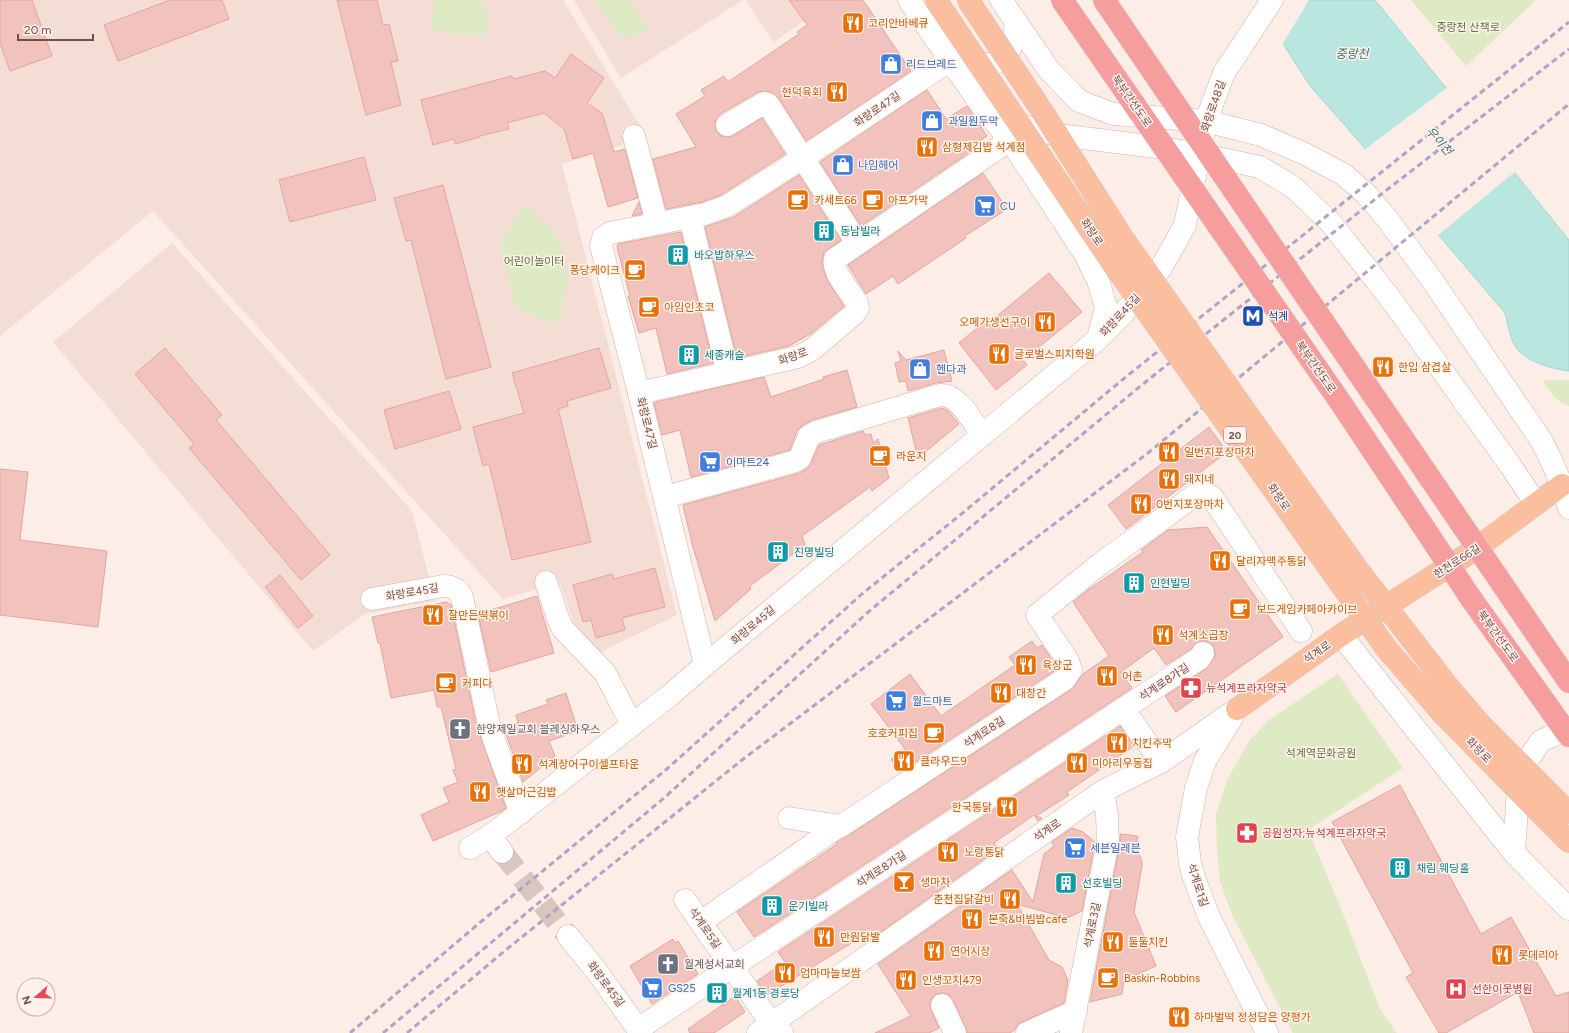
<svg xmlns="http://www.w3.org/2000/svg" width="1569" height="1033" font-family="Figtree,'Noto Sans KR',sans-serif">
<rect width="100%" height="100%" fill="#fcede6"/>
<g fill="#f4ddd4">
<polygon points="0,0 563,0 647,137 562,164 677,615 586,659 560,583 503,599 153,211 0,336"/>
<polygon points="574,0 743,0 621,78"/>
<polygon points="745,0 834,0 774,42"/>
<polygon points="172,243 412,511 435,601 365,614 313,651 53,342"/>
</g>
<g fill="#deeac4">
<polygon points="434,0 483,0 481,11 490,12 486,37 430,29"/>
<path d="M596,0H629L647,29C638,37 629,38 618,35Z"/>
<polygon points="1411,0 1536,0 1466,66"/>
<polygon points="524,204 552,229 564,253 567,282 562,309 556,324 525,312 514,304 500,246"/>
<path d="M1545,380H1569V406C1556,402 1551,392 1543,382Z"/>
<polygon points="1338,674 1403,768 1308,830 1342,911 1380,1009 1397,1033 1293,1033 1232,915 1220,881 1217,852 1216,814 1227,780 1249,741 1269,720"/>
</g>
<path fill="#bae6e0" stroke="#a0d8d1" d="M1255,0H1375L1569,240V371C1552,369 1522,361 1514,344C1509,335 1508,323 1505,313L1349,130L1310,86Z"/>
<g fill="#fcede6">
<polygon points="1253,0 1309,0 1282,45"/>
<polygon points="1448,87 1516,171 1437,236 1364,150"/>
</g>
<g fill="#f2c3bd" stroke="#e4a59d">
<polygon points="0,0 32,0 52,56 10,71 0,43"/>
<polygon points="170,0 222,0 229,19 118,61 104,25"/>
<polygon points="337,0 377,0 383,25 389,24 398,61 391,62 401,105 366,115"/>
<polygon points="789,0 863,0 911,71 806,141 778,97 767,91 758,92 720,114 716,119 715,125 716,131 721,136 728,137 733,136 762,118 785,154 721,195 702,202 666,209 653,159 696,147 676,114 705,96 701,90 724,76 728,82 799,34 797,32 807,25"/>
<polygon points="571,54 604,78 587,103 602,113 614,152 625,149 638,198 608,207 593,153 573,159 564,129 544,113 507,123 509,129 480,136 480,137 455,144 454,139 433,145 421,100 512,76 514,79 545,71 555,78"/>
<polygon points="927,90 946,119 967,106 987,136 968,149 970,152 861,226 820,162"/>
<polygon points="364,157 376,200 290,222 279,180"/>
<polygon points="983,173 1007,209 965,236 966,238 898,284 893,276 866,294 848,265"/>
<polygon points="799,175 841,240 824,252 822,263 827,280 844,306 812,333 789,346 737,358 705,227 734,217"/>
<polygon points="443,185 491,367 446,379 411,240 406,241 394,198"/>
<polygon points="639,202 642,214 632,216"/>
<polygon points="681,232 713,363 667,374 656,328 639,333 628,296 630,296 617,247 618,244"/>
<polygon points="1049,273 1082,312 1023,360 1027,365 996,390 959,343 989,318 991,321"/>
<polygon points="165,348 222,415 216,420 330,555 301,580 189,448 194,444 135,374"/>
<polygon points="599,348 611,388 567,401 568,406 558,409 591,542 512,560 489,464 483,466 473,427 524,413 512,373"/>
<polygon points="944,350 952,381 936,383 908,391 906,381 899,382 895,363 901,361 898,351 906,360"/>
<polygon points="847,370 857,407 812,420 803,425 797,431 790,450 691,477 680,430 662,435 654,403 656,402 764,377 771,397 824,379 823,377"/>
<polygon points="449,391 461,429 395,449 384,410"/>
<polygon points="941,408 947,410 959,424 918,458 908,418"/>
<polygon points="1209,427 1227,452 1126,529 1108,505"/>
<polygon points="863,431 865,435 871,434 873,443 878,439 889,478 872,491 870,487 802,536 805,545 750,586 751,589 715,621 693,547 683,505 800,473 808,468 811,463 819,445"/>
<polygon points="0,469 28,472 20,540 107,551 98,627 0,615"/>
<polygon points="1207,527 1283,637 1176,712 1165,696 1207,668 1214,659 1215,654 1214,647 1209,642 1204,641 1197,642 1191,649 1166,665 1154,648 1121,672 1132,688 754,937 737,912 837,844 836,843 841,840 1072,689 1083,674 1109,656 1073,602 1088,590 1143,552 1141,550 1168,530"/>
<polygon points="655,568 665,607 622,618 625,630 596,638 591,620 583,622 573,585 612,574 614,579"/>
<polygon points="280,575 313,616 298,628 265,587"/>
<polygon points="537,596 554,653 491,672 478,614"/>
<polygon points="446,602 451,605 476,724 506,808 502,811 433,841 421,815 449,802 443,788 458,782 453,770 456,769 441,707 437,707 434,690 391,698 380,643 378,643 372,617"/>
<polygon points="1032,641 1037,648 1042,645 1057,667 1056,670 900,772 891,759 905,749 871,704 910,674 941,716 1015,665 1009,657"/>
<polygon points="566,693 578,731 549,741 555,756 523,782 504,728 518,723 516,715 548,704 546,700"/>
<polygon points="1120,726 1134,746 1067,792 1069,795 1036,816 1042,818 1038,821 1034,815 1001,838 994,843 998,849 865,943 861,937 767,995 757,981 785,962 778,952"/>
<polygon points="1400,785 1481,934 1511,917 1556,996 1569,992 1569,1033 1534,1033 1518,992 1446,1033 1439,1033 1406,977 1413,973 1332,822"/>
<polygon points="1072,828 1083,832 1095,842 1082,911 1067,918 1017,904 1049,960 1062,967 1068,980 1064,1003 1022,1022 1017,1025 1015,1030 1010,1033 967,1033 966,1028 953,1000 949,995 943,993 936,994 932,998 930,1004 931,1010 939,1028 929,1033 875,1033 911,1016 878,964 1012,870 1033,902 1044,854 1054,846 1052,842"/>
<polygon points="1120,834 1138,836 1136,847 1142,861 1142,866 1134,912 1156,966 1124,980 1122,994 1090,1002 1120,843"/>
<polygon points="673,939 675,943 678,941 698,974 652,1004 630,966"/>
<polygon points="735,996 745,1012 714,1033 690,1033 688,1029"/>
</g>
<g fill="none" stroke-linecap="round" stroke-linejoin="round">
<polyline stroke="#dac5bf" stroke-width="22" stroke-dasharray="22 11" stroke-linecap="butt" points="502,852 568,936"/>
<g stroke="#d0b4ae" stroke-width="23">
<g id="minor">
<polyline points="909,0 950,60 985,110 1010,140 1085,254 1099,283 1106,308 1098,338"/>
<path d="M1001,0L1049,70L1079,101L1113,114L1206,121L1261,135L1303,153L1343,174L1366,194L1389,221L1434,283L1541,440C1553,462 1562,484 1569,508"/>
<polyline points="985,110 1011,123 1058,135 1157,147 1199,154 1260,167 1293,187 1331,223 1390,298 1510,465 1536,504"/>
<polyline points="727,125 764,103 768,104 858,244"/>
<polyline points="634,136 657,223"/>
<polyline points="690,217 728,373"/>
<path d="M639,393L798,357L813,349L854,314L858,308L857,303C851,293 831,270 835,259L1010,140"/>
<path d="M665,497L796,461L800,458L809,436L816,432L940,395C958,393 972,421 982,435"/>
<polyline points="546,582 559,621 563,629 605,673 632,725"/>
<path d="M372,599L443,586C452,586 458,589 462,597L488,720L495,743L521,813"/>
<polyline points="1341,635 1514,853 1569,909"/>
<path d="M705,665L639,393L601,246L603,238L610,233L705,214L727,206L803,158L950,60C989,67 1012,72 1016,22"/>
<polyline points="1123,709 1200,658 1203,653"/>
<polyline points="1233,716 1205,761 1196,788 1187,837 1190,863 1193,875 1209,917 1267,1033"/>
<polyline points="789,818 841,826 1065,679 1071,670 1068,661 1037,615 1100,564 1198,493 1203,492 1212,497 1301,631"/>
<polyline points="470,848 490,836"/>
<polyline points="502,852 490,836 669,696 705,665 1098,339 1133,303 1161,268 1185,225 1206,121 1224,73 1272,0"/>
<polyline points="1514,853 1519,772 1541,741 1565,730 1569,731"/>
<polyline points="685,900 771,1023 782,1033"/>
<polyline points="701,922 839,826"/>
<polyline points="568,936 595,969 641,1033"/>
<polyline points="942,1005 955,1033"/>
<polyline points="639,1029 662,1013 1123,709 1161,762"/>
<polyline points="758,1033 1103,791 1161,762 1237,709"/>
<polyline points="1027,1033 1076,1011"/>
<polyline points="1071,1033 1108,841 1107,815 1103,791"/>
</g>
</g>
<g stroke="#d6cac9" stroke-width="23">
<polyline id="major" points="1237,709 1341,635 1471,552 1562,485"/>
</g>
<use href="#minor" stroke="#fff" stroke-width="22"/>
<use href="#major" stroke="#fbbe9e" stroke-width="22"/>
<g stroke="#ada4c6" stroke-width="3" stroke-dasharray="6 4" stroke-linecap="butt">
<polyline points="350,1033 483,920 668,768 863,593 959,516 1127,376 1569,22"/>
<polyline points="383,1033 664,798 867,613 1143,384 1388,189 1569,49"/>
<polyline points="407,1033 507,949 742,760 1148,453 1569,104"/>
</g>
<g stroke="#d6cac9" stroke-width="23" stroke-linecap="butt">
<g id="major-bridge">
<polyline points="936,0 1118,271 1386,648 1442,713 1569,842"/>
<polyline points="968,0 1042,111 1122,237 1358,570 1450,689 1482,726 1569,813"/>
</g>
</g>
<g stroke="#d6cac9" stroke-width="23" stroke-linecap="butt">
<g id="highway-bridge">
<polyline points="1062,0 1341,403 1470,597 1569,736"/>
<polyline points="1104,0 1569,682"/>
</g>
</g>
<use href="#major-bridge" stroke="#fbbe9e" stroke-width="22"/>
<use href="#highway-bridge" stroke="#f69d9e" stroke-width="22"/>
</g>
<defs>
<g id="restaurant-square" transform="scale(1.15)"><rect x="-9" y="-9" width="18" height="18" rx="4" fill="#e8710a" stroke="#fff2ec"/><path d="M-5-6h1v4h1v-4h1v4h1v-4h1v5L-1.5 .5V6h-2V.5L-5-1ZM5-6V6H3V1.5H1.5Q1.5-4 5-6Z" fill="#fff"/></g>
<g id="shop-square" transform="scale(1.15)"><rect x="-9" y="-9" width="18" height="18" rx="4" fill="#3f7fe0" stroke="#fff2ec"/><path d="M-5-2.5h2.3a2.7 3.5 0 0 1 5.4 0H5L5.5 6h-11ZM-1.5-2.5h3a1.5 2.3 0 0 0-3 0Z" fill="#fff"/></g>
<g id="cafe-square" transform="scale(1.15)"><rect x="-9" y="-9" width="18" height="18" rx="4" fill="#e8710a" stroke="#fff2ec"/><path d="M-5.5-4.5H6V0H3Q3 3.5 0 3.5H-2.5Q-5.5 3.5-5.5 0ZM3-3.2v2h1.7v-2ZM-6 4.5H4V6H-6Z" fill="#fff"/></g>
<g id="supermarket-square" transform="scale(1.15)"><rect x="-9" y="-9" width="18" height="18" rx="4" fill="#3f7fe0" stroke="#fff2ec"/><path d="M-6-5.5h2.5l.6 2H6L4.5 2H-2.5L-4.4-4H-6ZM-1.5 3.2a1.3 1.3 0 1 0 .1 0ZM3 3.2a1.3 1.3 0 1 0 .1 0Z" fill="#fff"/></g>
<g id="building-square" transform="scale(1.15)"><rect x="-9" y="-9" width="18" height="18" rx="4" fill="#0f9aa8" stroke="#fff2ec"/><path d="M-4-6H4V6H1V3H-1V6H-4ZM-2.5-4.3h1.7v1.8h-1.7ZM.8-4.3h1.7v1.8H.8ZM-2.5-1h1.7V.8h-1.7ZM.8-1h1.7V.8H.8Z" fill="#fff"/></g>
<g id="metro-square" transform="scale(1.15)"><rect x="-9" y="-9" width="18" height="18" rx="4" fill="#1a4fb4" stroke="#fff2ec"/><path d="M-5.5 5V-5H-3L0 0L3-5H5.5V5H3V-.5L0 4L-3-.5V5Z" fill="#fff"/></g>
<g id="pharmacy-square" transform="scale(1.15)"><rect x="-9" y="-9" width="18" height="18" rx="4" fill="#e0444e" stroke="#fff2ec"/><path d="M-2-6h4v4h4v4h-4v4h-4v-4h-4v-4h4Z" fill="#fff"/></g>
<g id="church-square" transform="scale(1.15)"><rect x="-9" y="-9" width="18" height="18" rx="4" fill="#6b7280" stroke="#fff2ec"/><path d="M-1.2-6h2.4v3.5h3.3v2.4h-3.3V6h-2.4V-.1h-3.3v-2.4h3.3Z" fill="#fff"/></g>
<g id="bar-square" transform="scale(1.15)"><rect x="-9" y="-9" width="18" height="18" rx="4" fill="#e8710a" stroke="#fff2ec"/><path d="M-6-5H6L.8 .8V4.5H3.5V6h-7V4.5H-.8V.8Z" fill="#fff"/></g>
<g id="hospital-square" transform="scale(1.15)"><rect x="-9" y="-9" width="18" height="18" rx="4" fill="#e0444e" stroke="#fff2ec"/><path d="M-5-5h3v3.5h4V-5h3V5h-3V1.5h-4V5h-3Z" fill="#fff"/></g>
</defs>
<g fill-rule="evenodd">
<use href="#restaurant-square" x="853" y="23"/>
<use href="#shop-square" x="891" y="64"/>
<use href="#restaurant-square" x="837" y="92"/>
<use href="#shop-square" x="932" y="121"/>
<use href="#restaurant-square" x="927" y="147"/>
<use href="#shop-square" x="843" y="165"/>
<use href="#cafe-square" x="798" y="200"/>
<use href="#cafe-square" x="873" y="200"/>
<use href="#supermarket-square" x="985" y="206"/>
<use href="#building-square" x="824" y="231"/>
<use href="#building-square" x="678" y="255"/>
<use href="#cafe-square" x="635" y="270"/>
<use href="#cafe-square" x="649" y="307"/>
<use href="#metro-square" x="1253" y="316"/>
<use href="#restaurant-square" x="1045" y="322"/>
<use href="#restaurant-square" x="999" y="354"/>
<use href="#building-square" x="689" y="355"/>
<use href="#restaurant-square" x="1383" y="367"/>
<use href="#shop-square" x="920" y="369"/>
<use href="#restaurant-square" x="1169" y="452"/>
<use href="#cafe-square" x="880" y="456"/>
<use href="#supermarket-square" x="710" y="462"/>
<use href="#restaurant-square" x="1169" y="479"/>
<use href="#restaurant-square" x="1141" y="504"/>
<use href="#building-square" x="778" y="552"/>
<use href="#restaurant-square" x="1220" y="561"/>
<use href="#building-square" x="1134" y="583"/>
<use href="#cafe-square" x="1240" y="609"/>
<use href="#restaurant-square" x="433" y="615"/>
<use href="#restaurant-square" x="1163" y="635"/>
<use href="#restaurant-square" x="1026" y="665"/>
<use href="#restaurant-square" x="1107" y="676"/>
<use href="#cafe-square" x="446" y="683"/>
<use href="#pharmacy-square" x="1191" y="688"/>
<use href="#restaurant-square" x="1001" y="693"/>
<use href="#supermarket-square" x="896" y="701"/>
<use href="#church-square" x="460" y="729"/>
<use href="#cafe-square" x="934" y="733"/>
<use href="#restaurant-square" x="1117" y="743"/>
<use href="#restaurant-square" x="904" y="761"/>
<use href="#restaurant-square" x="1077" y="763"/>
<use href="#restaurant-square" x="522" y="764"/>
<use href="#restaurant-square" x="480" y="792"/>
<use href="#restaurant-square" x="1007" y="807"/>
<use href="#pharmacy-square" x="1247" y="833"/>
<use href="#supermarket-square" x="1075" y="848"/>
<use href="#restaurant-square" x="948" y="852"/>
<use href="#building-square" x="1400" y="868"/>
<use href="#bar-square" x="904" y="882"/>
<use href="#building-square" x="1066" y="883"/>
<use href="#restaurant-square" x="1010" y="899"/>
<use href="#building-square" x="772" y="906"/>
<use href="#restaurant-square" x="972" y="919"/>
<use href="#restaurant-square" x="824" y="937"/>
<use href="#restaurant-square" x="1113" y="942"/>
<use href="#restaurant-square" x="934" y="951"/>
<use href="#restaurant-square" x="1502" y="955"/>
<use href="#church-square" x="668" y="964"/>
<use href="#restaurant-square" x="785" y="973"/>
<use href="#cafe-square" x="1108" y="978"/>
<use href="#restaurant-square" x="906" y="980"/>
<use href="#supermarket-square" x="652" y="988"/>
<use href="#hospital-square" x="1456" y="989"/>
<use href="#building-square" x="717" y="993"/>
<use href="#restaurant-square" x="1179" y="1017"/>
</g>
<g text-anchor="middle" stroke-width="3" stroke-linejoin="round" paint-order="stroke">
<rect fill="#fff2ec" stroke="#9e7f7b" stroke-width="1" x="1224" y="427" width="22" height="16" rx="3"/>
<g font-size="10" font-weight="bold" fill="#754e4a">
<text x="1235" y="439">20</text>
</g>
<g font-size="11" fill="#c56008" stroke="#fff2ec" text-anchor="start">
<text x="868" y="27">코리안바베큐</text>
<text x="822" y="96" text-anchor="end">현덕육회</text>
<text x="942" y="151">삼형제김밥 석계점</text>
<text x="814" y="204">카세트66</text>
<text x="888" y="204">아프가막</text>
<text x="620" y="274" text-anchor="end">퐁당케이크</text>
<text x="664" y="311">아임인초코</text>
<text x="1030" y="326" text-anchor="end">오메가생선구이</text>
<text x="1014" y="358">글로벌스피치학원</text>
<text x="1398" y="371">한입 삼겹살</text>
<text x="1184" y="456">일번지포장마차</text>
<text x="896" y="460">라운지</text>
<text x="1184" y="483">돼지네</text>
<text x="1156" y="508">0번지포장마차</text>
<text x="1236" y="565">달리자맥주통닭</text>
<text x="1256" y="613">보드게임카페아카이브</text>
<text x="448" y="619">잘만든떡볶이</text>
<text x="1178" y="639">석계소곱창</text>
<text x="1042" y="669">육장군</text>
<text x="1122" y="680">어촌</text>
<text x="462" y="687">커피다</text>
<text x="1016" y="697">대창간</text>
<text x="918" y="737" text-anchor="end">호호커피집</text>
<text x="1132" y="747">치킨주막</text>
<text x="920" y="765">클라우드9</text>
<text x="1092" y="767">미아리우동집</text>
<text x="538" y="768">석계장어구이셀프타운</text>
<text x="496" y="796">햇살머근김밥</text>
<text x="992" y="811" text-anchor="end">한국통닭</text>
<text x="964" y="856">노랑통닭</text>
<text x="920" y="886">생마차</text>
<text x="994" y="903" text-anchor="end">춘천집닭갈비</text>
<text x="988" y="923">본죽&amp;비빔밥cafe</text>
<text x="840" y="941">만원닭발</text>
<text x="1128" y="946">둘둘치킨</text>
<text x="950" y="955">연어시장</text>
<text x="1518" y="959">롯데리아</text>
<text x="800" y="977">엄마마늘보쌈</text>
<text x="1124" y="982">Baskin-Robbins</text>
<text x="922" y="984">인생꼬치479</text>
<text x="1194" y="1021">하마벌떡 정성담은 양평가</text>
</g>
<g font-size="11" fill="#5e7540" stroke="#fff2ec">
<text x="1468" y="31">중랑천 산책로</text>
<text x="534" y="265">어린이놀이터</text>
<text x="1321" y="757">석계역문화공원</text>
</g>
<g font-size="11" fill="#366cbe" stroke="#fff2ec" text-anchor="start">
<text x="906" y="68">리드브레드</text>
<text x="948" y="125">과일원두막</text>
<text x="858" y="169">나임헤어</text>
<text x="1000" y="210">CU</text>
<text x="936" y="373">헨다과</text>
<text x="726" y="466">이마트24</text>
<text x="912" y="705">월드마트</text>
<text x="1090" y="852">세븐일레븐</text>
<text x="668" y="992">GS25</text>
</g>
<g font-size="11" fill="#754e4a" stroke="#fff2ec">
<text transform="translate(1132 101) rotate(55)" y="4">북부간선도로</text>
<text transform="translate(1213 106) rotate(-71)" y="4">화랑로48길</text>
<text transform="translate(877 109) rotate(-34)" y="4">화랑로47길</text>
<text transform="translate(1092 232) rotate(56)" y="4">화랑로</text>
<text transform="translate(1120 315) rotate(-47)" y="4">화랑로45길</text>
<text transform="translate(793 356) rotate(-19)" y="4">화랑로</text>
<text transform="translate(1316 367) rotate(55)" y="4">북부간선도로</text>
<text transform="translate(647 423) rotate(76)" y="4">화랑로47길</text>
<text transform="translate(1279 497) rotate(55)" y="4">화랑로</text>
<text transform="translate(1457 561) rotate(-33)" y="4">한천로66길</text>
<text transform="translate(412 592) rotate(-10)" y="4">화랑로45길</text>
<text transform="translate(753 625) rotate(-40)" y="4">화랑로45길</text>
<text transform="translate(1498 636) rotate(54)" y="4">북부간선도로</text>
<text transform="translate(1317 652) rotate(-35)" y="4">석계로</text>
<text transform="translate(1164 682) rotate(-34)" y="4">석계로8가길</text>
<text transform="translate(984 732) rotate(-33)" y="4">석계로8길</text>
<text transform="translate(1479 750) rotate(46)" y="4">화랑로</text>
<text transform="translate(1047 830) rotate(-35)" y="4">석계로</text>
<text transform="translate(881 869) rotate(-33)" y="4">석계로8가길</text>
<text transform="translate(1198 885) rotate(72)" y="4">석계로1길</text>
<text transform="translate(1092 925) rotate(-79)" y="4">석계로3길</text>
<text transform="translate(705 928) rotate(55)" y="4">석계로5길</text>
<text transform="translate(606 984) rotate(53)" y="4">화랑로45길</text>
</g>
<g font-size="11" fill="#0d838f" stroke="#fff2ec" text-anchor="start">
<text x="840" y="235">동남빌라</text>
<text x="694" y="259">바오밥하우스</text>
<text x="704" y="359">세종캐슬</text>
<text x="794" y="556">진명빌딩</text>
<text x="1150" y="587">인현빌딩</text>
<text x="1416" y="872">채림 웨딩홀</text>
<text x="1082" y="887">선호빌딩</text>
<text x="788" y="910">운기빌라</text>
<text x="732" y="997">월계1동 경로당</text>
</g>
<g font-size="11" fill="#164399" stroke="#fff2ec" text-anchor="start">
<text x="1268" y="320">석계</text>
</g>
<g font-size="11" fill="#be3a42" stroke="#fff2ec" text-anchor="start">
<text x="1206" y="692">뉴석계프라자약국</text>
<text x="1262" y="837">공원정자;뉴석계프라자약국</text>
<text x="1472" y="993">선한이웃병원</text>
</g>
<g font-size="11" fill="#5b616d" stroke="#fff2ec" text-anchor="start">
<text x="476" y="733">한양제일교회 블레싱하우스</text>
<text x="684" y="968">월계성서교회</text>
</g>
<g font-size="12" font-style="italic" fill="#3b746d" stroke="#fff2ec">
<text x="1352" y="58">중랑천</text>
<text transform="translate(1439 141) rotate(48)" y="4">우이천</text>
</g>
</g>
<g transform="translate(36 997) rotate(250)"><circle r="19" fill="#fff2ec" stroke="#c8b0ab"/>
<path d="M0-3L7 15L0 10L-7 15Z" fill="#e64b54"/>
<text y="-6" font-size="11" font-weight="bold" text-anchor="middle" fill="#754e4a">N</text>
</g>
<path d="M18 34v6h75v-6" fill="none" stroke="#754e4a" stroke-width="2"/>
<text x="24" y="34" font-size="12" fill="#754e4a" stroke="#fff2ec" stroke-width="3" paint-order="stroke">20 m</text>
</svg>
